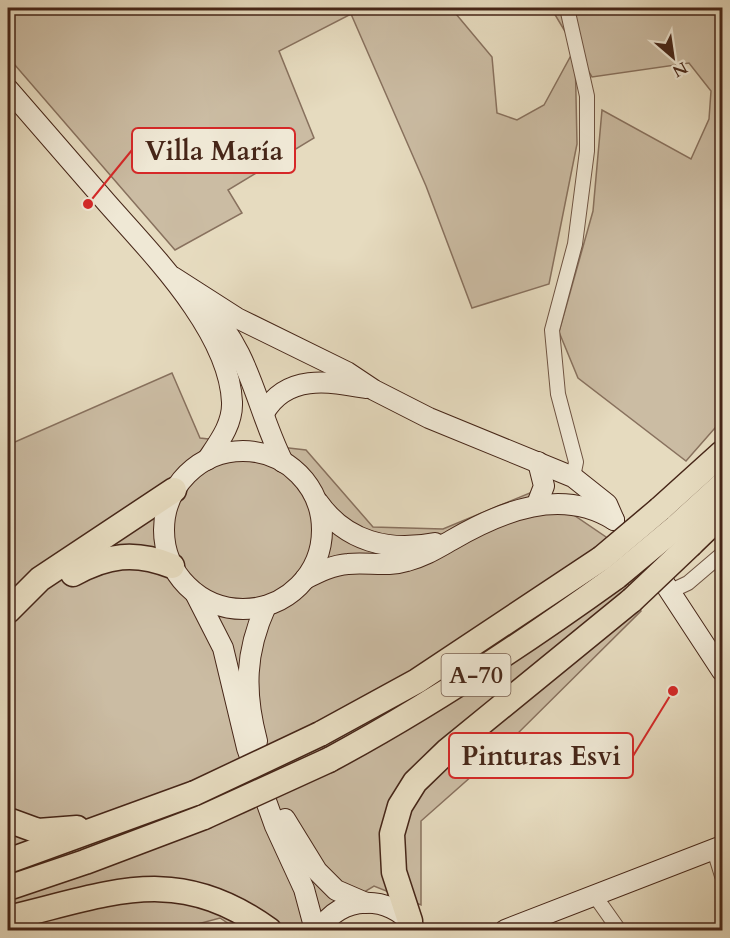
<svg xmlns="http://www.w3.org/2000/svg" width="730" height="938" font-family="Cardo,serif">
<rect width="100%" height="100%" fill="#e6dbbf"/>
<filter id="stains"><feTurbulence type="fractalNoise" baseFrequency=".00333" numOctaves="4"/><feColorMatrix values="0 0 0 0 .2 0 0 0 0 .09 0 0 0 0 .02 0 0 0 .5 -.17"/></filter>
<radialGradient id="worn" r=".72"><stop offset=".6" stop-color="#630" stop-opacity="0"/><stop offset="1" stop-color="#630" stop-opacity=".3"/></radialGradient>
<g fill="#cbbca3" stroke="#88715e" stroke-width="1.5">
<polygon points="8,8 451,8 492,57 497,113 517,120 544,105 575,48 551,8 722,8 722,420 686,461 578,378 559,332 593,211 602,110 691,159 709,119 711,91 689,63 592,77 575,49 577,144 549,284 472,308 426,186 351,14 279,51 314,138 228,190 242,213 175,250 8,57"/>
<polygon points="172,373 200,438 306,450 373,527 443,529 537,490 606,537 641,611 499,752 421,821 421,905 374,886 301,930 238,930 220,918 175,930 8,930 8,445"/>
</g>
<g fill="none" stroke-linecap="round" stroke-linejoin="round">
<g stroke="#6e5342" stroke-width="16">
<g id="street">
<polyline points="567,8 587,96 587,151 575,244 552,330 558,394 576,462 573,477"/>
<polyline points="671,591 688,583 722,554"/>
<polyline points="714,850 722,876"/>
<polyline points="595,896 619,930"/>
</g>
</g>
<g stroke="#462618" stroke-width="22">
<g id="secondary">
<path d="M8,89C41,127 74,165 107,203C151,253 229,331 232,402C233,424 219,442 207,460"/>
<polyline points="173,277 237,318 347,372 374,390 429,418 573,477 607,504 614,520"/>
<path d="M204,304C252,353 255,406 283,462"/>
<path d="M264,413C286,374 328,381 366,388"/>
<circle cx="243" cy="530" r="79"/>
<path d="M318,502C346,542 389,552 435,543"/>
<polyline points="537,504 544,486 538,462"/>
<path d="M305,579C319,572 333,565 348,564C368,562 388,567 407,561C425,556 436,549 452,540C502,511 561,487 614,520"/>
<polyline points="663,581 722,671"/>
<polyline points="196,595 223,648 247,748 275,826 304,889 315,930"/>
<path d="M257,741C244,692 245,652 266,606"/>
<polyline points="285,819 317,871 336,890 366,903"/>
<path d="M320,930C339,895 390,894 413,926"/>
<polyline points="505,930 722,846"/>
</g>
</g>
<g stroke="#462618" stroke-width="27">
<g id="highway">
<polyline points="660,509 722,453"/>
<polyline points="675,528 722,485"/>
<polyline points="691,544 722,514"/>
<path d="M73,574C107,555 135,551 172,566"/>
<polyline points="8,611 40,579 174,490"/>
<polyline points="320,734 417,681 602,558"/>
<path d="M329,760C430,706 523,644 616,577"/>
<polyline points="8,820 38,831 77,828"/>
<polyline points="8,861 195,793"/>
<polyline points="8,888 85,862 204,817"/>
<path d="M8,918C110,894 176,862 269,930"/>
<polyline points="410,921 394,872 392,834 400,806 415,782 447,751 632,600"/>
</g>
</g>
<use href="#street" stroke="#efe8d5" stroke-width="14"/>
<use href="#secondary" stroke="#efe8d5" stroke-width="20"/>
<use href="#highway" stroke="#e6dbbf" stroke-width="24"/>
<g stroke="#462618" stroke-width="27" stroke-linecap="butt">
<g id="highway-bridge">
<polyline points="602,558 660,509"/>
<polyline points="616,577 675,528"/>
<polyline points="632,600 691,544"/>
<polyline points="195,793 320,734"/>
<polyline points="204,817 329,760"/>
</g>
</g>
<use href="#highway-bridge" stroke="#e6dbbf" stroke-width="24"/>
</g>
<g text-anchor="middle" stroke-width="4.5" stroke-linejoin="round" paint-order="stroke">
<rect fill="#efe8d5" stroke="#796051" stroke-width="1.5" x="441.5" y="654" width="69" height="42" rx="4.5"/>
<g font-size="24" font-weight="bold" fill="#462618">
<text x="476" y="683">A-70</text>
</g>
</g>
<path fill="none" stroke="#d62828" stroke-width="2" d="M88 204L132 150M673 691L633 756"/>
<g fill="#d62828" stroke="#efe8d5" stroke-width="2">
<circle cx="88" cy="204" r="6"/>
<circle cx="673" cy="691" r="6"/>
</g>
<g fill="#efe8d5" stroke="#d62828" stroke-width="2">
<rect x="132" y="128" width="163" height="45" rx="6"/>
<rect x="449" y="733" width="184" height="45" rx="6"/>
</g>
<g font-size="27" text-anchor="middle" font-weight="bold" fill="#462618">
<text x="214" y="160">Villa María</text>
<text x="541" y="765">Pinturas Esvi</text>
</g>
<rect width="730" height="938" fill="none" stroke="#e6dbbf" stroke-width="30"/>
<rect x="9" y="9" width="712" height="920" fill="none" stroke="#462618" stroke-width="3"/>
<rect x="15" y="15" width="700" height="908" fill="none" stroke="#462618" stroke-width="1.5"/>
<g transform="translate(673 57) rotate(151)" stroke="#efe8d5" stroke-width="4.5" paint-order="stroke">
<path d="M0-4.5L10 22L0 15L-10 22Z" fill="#462618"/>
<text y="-9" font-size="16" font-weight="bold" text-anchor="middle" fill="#462618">N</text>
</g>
<rect width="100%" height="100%" filter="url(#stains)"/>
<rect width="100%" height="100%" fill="url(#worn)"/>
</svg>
